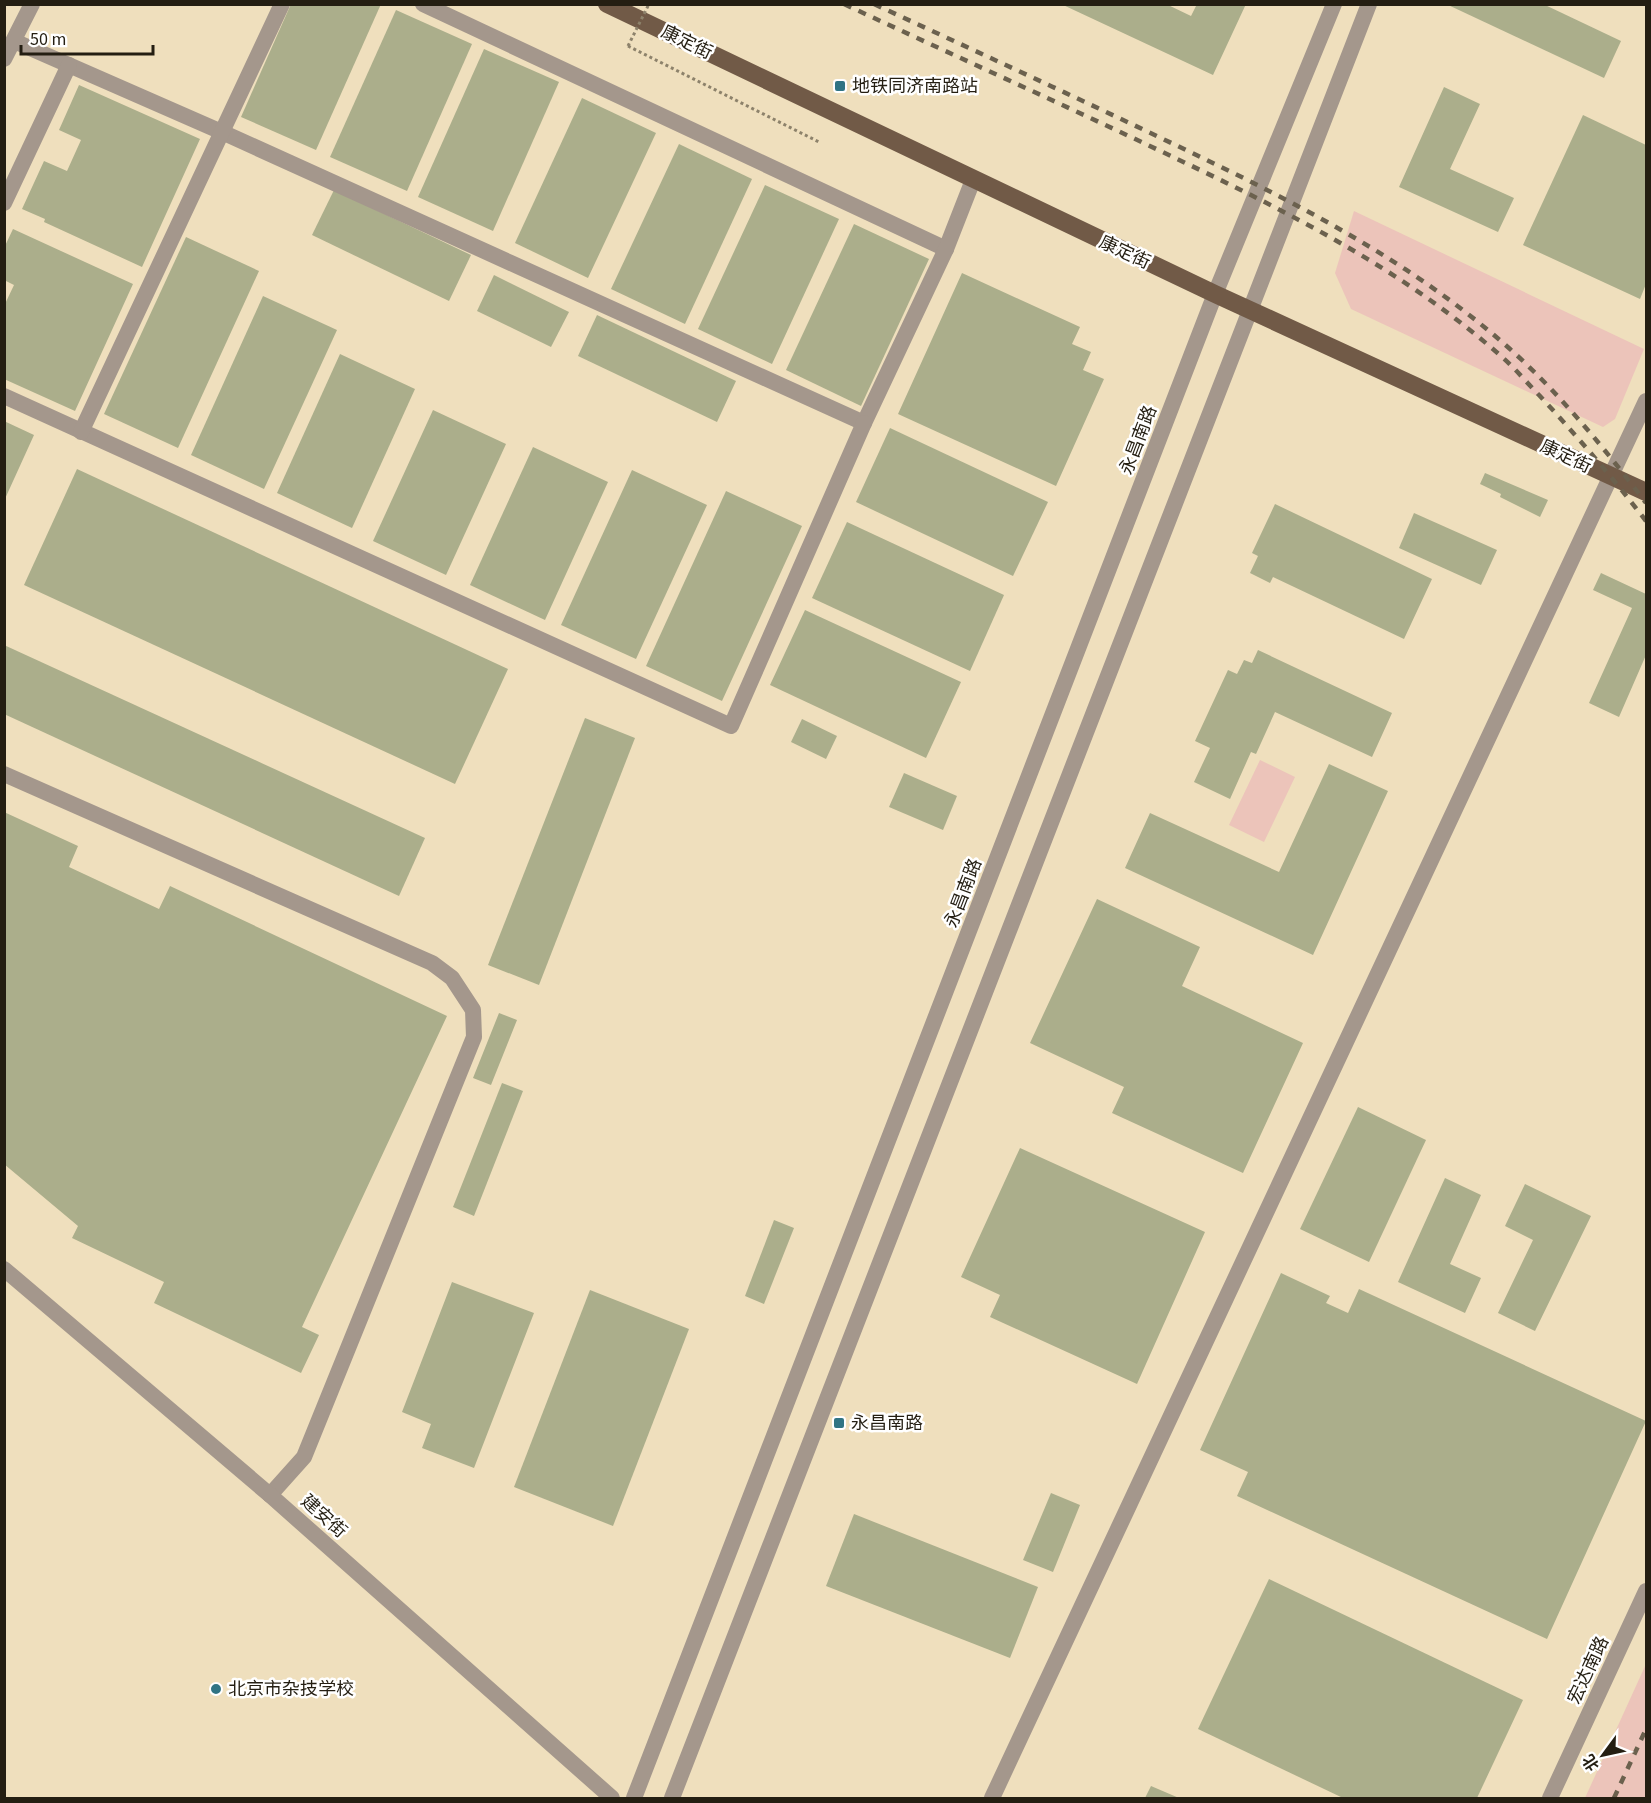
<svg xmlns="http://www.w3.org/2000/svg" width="1651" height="1803" font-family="'Source Sans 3','Noto Sans SC',sans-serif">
<rect width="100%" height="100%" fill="#efdfbd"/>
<g fill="#ecc4ba">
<polygon points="1354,211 1644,349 1615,419 1603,427 1351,309 1335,273"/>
<polygon points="1260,760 1295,777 1264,842 1229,825"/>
<polygon points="1646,1664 1646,1798 1585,1798"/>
</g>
<g fill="#abae8b">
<polygon points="291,4 381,4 316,150 241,117"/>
<polygon points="1061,4 1166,4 1191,16 1197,4 1246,4 1213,75"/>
<polygon points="1446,4 1543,4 1621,41 1604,78"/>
<polygon points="396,10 472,44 407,191 330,157"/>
<polygon points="484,49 559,82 493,231 418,197"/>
<polygon points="79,85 200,139 142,267 44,222 45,219 22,209 44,161 67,171 81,140 59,130"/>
<polygon points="1444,87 1480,104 1450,169 1514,198 1498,232 1399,187"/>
<polygon points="582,98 656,133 588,278 515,243"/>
<polygon points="1583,115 1646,145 1646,284 1640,299 1523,245"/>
<polygon points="679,144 752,179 685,324 611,289"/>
<polygon points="765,185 839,219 772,364 698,329"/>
<polygon points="334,190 471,255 449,301 312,235"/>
<polygon points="854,224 929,259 861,406 786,370"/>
<polygon points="13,229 133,284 75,411 4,379 4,306 14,285 4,280 4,248"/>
<polygon points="186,237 259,271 178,448 104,414"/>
<polygon points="962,273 1080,327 1072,344 1091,352 1083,370 1104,379 1056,486 898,414"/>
<polygon points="494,275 569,312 551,347 477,311"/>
<polygon points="263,296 337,330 264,489 191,455"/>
<polygon points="597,315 736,381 717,422 578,356"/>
<polygon points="340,354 415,389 352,528 277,493"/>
<polygon points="433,410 506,444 446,575 373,541"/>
<polygon points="4,421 34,435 4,501"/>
<polygon points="890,428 1048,502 1013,576 856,502"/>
<polygon points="533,447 608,482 545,620 470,585"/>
<polygon points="77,469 508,669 455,784 24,585"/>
<polygon points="632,470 707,505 636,659 561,625"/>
<polygon points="1485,473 1548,500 1540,517 1500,497 1501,494 1480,484"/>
<polygon points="726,491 802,526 722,701 646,666"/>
<polygon points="1275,504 1432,579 1404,639 1273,577 1270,583 1250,573 1258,556 1252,553"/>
<polygon points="1414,513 1497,550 1481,585 1399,548"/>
<polygon points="847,522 1004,595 970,671 812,598"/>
<polygon points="1601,573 1646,594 1646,655 1619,717 1589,703 1632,608 1593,590"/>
<polygon points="805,610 961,682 926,758 770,685"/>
<polygon points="4,645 425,838 399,896 4,714"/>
<polygon points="1258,650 1392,713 1372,757 1275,712 1256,754 1251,752 1230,799 1194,782 1210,748 1195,741 1228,670 1237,674 1244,660 1252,663"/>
<polygon points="585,718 635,738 539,985 488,965"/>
<polygon points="802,719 837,736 826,759 791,742"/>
<polygon points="1329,764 1388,791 1313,955 1125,868 1150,813 1279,872"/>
<polygon points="904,773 957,796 943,830 889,807"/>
<polygon points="4,812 78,846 69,867 159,909 170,886 447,1016 302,1327 319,1335 301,1373 154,1303 164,1282 72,1238 78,1226 4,1164"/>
<polygon points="1097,899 1200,947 1182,986 1303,1043 1243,1173 1112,1113 1124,1087 1030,1043"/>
<polygon points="499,1013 517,1020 491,1085 473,1078"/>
<polygon points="502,1083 523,1091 474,1216 453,1207"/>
<polygon points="1358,1107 1426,1140 1369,1262 1300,1229"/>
<polygon points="1020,1148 1205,1232 1137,1384 990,1317 1000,1295 961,1277"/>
<polygon points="1445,1178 1481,1195 1450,1264 1481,1278 1465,1313 1398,1282"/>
<polygon points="1525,1184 1591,1216 1535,1331 1498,1313 1533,1240 1505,1226"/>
<polygon points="774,1220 794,1228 764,1304 745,1296"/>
<polygon points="1281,1273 1330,1296 1326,1303 1348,1313 1359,1289 1646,1421 1547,1639 1237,1496 1248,1472 1200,1450"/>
<polygon points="452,1282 534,1313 474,1468 422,1448 431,1424 402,1412"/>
<polygon points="590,1290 689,1329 613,1526 514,1487"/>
<polygon points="1051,1493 1080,1505 1053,1572 1023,1560"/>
<polygon points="854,1514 1038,1587 1010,1658 826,1586"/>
<polygon points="1269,1579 1523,1700 1477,1798 1343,1798 1198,1729"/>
<polygon points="1151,1786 1179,1798 1145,1798"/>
</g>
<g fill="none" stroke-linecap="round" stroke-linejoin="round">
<polyline stroke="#8d826b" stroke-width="3" stroke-dasharray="3 3" stroke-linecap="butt" points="628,46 821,143"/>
<g stroke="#a4978c" stroke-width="16">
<polyline points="423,4 946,249"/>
<polyline points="14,41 224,133 864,423 946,249 973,180"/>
<polyline points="4,59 32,4"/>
<polyline points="4,203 69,65"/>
<polyline points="4,396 731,726 864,423"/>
<polyline points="81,432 282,4"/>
<polyline points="4,774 432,963 452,978 473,1010 474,1037 304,1457 270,1495"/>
<polyline points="4,1269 270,1495 612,1798"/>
<polyline points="634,1798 1215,294 1334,4"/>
<polyline points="672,1798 1369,4"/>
<polyline points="992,1798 1646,401"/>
<polyline points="1550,1798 1646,1591"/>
</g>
<polyline stroke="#715a47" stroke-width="18" points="607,4 1215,294 1646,492"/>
<g stroke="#6b614e" stroke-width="4.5" stroke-dasharray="8 8" stroke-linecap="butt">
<path d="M844,4C953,55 1062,104 1171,156C1288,212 1404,270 1502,357C1515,368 1527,383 1539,395C1577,436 1612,477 1646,521"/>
<path d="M874,4C971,49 1067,93 1163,139C1285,197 1408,258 1510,349C1561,395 1605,449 1646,503"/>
<polyline points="1614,1798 1646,1729"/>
</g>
<polyline stroke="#8d826b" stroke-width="3" stroke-dasharray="3 3" stroke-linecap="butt" points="628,46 649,4"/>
</g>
<g fill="#307484" stroke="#fff" stroke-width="2">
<rect x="834" y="80" width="12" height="12" rx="3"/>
<rect x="833" y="1417" width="12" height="12" rx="3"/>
<circle cx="216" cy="1689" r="6"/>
</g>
<g text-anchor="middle" stroke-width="5" stroke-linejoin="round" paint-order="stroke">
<g font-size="18" fill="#241e12" stroke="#fff">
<text transform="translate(687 42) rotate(26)" y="6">康定街</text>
<text transform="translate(1125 252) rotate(25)" y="6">康定街</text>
<text transform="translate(1138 440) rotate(-69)" y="6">永昌南路</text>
<text transform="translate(1566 456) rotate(25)" y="6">康定街</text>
<text transform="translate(963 893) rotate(-69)" y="6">永昌南路</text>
<text transform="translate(324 1516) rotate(42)" y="6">建安街</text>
<text transform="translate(1588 1670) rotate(-65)" y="6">宏达南路</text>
</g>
<g font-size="18" fill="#241e12" stroke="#fff" text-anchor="start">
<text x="852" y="92">地铁同济南路站</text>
<text x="851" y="1429">永昌南路</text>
<text x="228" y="1695">北京市杂技学校</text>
</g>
</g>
<rect width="1651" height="1803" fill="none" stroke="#241e12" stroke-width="12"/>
<g transform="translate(1603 1755) rotate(237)" stroke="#ffffff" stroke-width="4.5" paint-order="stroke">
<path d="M0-4.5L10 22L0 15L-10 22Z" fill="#241e12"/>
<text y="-9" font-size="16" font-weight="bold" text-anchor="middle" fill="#241e12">北</text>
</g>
<path d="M21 45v9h132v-9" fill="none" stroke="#241e12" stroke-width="3"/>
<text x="30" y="45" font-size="18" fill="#241e12" stroke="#ffffff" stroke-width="4.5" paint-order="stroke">50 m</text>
</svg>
